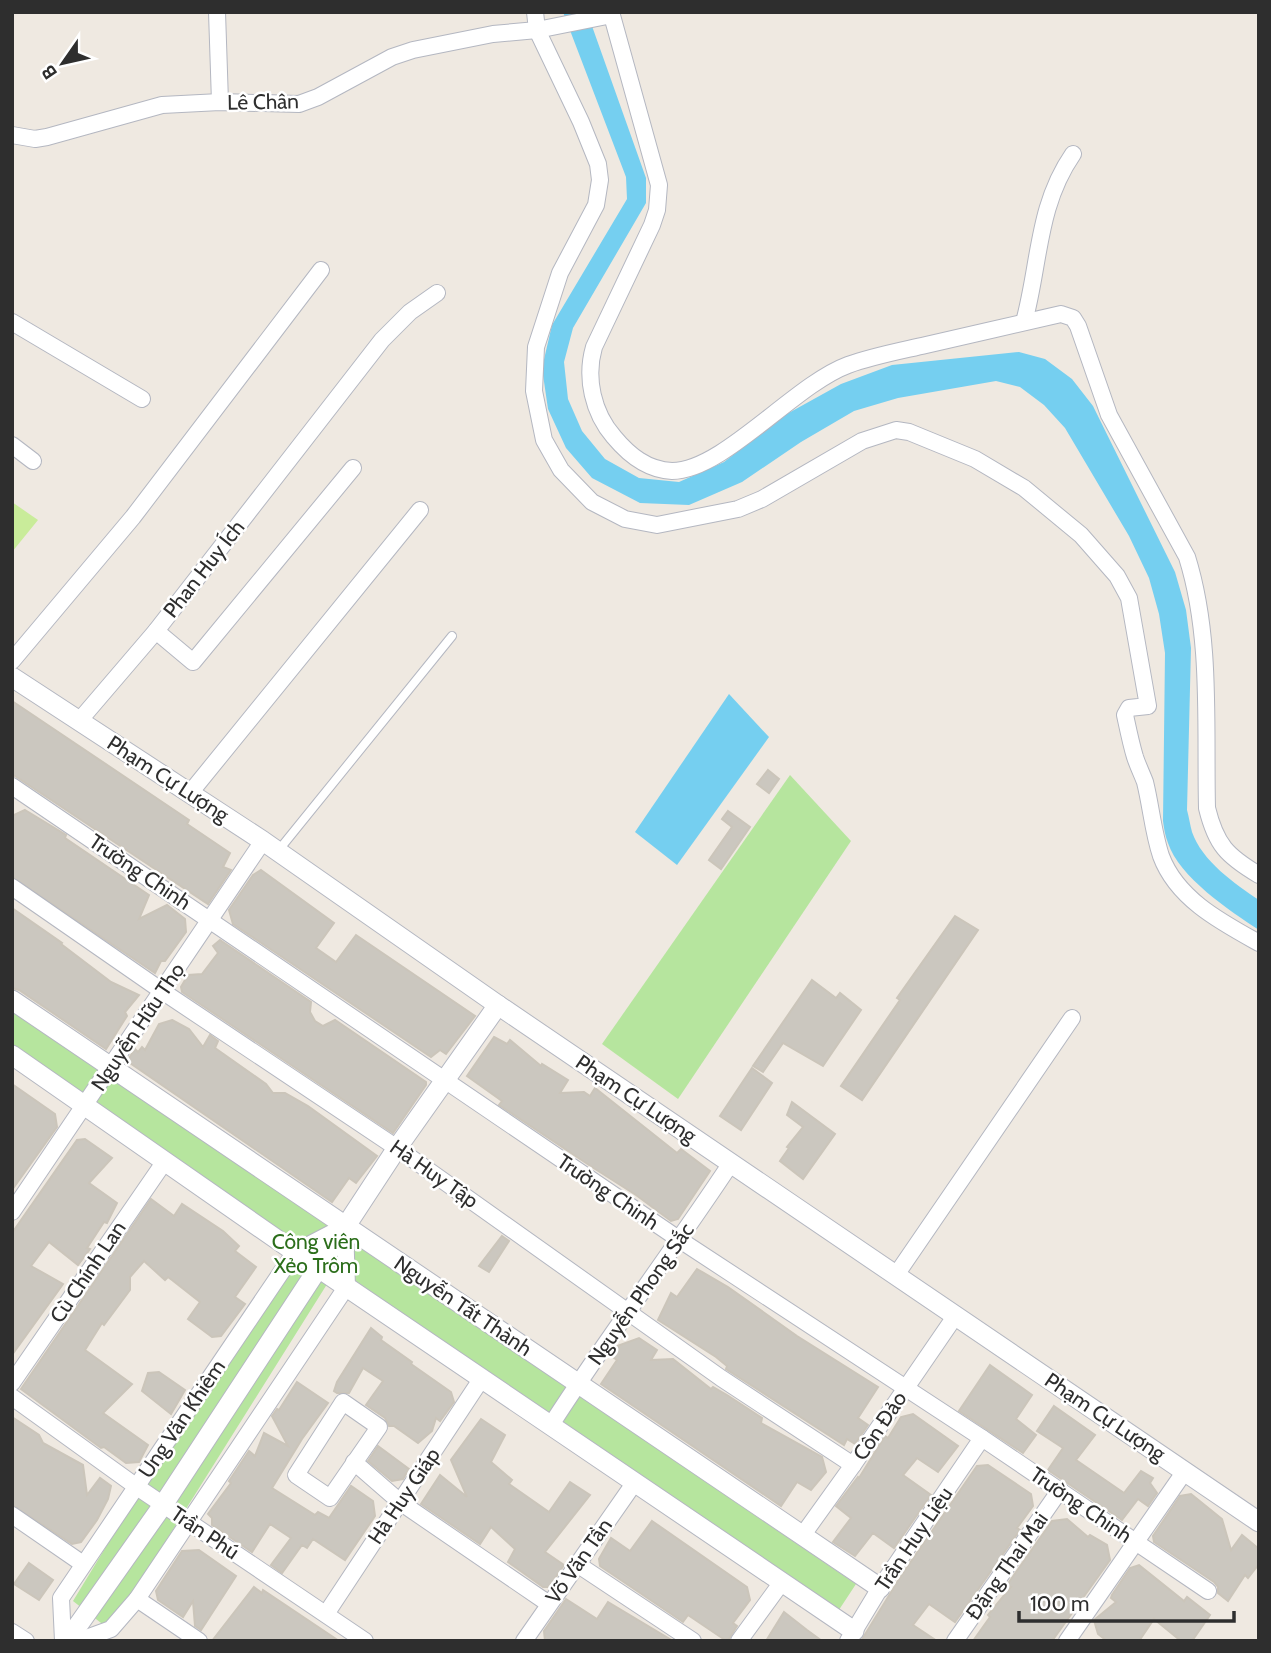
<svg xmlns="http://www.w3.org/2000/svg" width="1271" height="1653" font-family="Cabin,sans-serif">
<rect width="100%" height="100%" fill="#efe9e1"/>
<g fill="#b6e59e">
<polygon points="790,775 851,841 678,1099 602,1044"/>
<polygon points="12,1010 856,1584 831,1622 329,1281 110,1630 73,1601 286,1251 12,1065"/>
</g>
<polygon fill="#c9ec9a" points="12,502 38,520 12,552"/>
<g fill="#75cff0">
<path d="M563,12H587L646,178V203L573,328L564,362L568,399L582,431L605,459L639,478L679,482L724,462L785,415L841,384L892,365L1019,352L1045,359L1072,379L1093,406L1175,572L1186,610L1191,648L1187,810C1189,817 1190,825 1192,832C1202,861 1235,884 1259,900V930C1230,911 1179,877 1168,843C1165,836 1164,828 1163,821L1165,653L1159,614L1149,578L1129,536L1065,428L1044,405L1020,387L996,381L898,398L854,411L801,442L742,482L689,505L640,503L592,478L566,448L548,409L542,368L552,325L627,199L626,177Z"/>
<polygon points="729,694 769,737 677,865 635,832"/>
</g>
<g fill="#cbc7bf" stroke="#cbc5ba" stroke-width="2">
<polygon points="12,701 189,820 187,824 230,853 223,867 231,870 208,904 12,774"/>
<polygon points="768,770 779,779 769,793 757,784"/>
<polygon points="25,810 66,835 65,838 149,895 139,919 167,905 185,919 186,932 165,961 161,961 155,973 12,877 12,816"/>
<polygon points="728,811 750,827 721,869 709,860 732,827 722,819"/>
<polygon points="261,870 334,923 316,948 336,962 356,935 475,1016 446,1054 440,1050 431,1057 233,924 229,910 253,875"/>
<polygon points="12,908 62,943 61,944 111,982 139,995 125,1012 127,1016 106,1049 19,990 12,988"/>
<polygon points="955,916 978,930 862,1100 841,1086 900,1000 897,998"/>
<polygon points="220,940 311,1002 310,1012 315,1021 323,1026 335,1020 426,1082 426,1085 393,1133 182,992 181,987 188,975 202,974 218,953 213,946"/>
<polygon points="812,980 836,998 840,993 861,1010 823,1066 783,1043 763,1072 753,1066"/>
<polygon points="172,1020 189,1029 203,1047 210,1035 218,1041 215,1048 266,1084 273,1093 285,1093 308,1106 377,1156 356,1183 349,1178 332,1202 127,1061 135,1049 138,1052 142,1047 145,1050 159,1024"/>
<polygon points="494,1037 507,1044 510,1040 541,1066 542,1064 568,1080 560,1093 584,1092 590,1096 595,1088 677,1153 681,1149 710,1171 678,1219 671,1221 636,1195 592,1167 499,1105 502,1101 467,1076"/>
<polygon points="752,1068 772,1083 741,1130 720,1116"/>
<polygon points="12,1084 55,1114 57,1127 12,1190"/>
<polygon points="792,1102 835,1134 803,1179 780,1161 789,1148 787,1147 803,1127 787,1115"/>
<polygon points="85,1139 112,1158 89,1183 117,1203 107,1223 104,1222 87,1248 90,1249 78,1265 49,1242 31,1266 63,1284 12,1355 12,1233 77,1140"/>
<polygon points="151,1199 174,1216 182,1204 223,1231 239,1246 235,1251 256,1267 235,1297 245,1304 221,1336 212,1337 188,1319 200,1302 172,1280 168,1277 165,1280 144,1261 130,1277 130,1290 104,1325 102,1323 85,1350 132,1384 103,1413 148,1445 139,1462 126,1463 104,1447 101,1448 21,1389"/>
<polygon points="502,1236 509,1241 489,1272 479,1266"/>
<polygon points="697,1269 728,1287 797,1336 878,1387 858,1418 868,1425 855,1444 847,1439 844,1445 726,1369 727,1366 716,1357 658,1320 671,1293 677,1297"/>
<polygon points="371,1328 382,1337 381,1340 412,1362 411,1364 451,1392 454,1402 440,1421 436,1418 432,1431 418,1443 394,1426 389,1426 385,1418 366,1405 383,1381 363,1368 349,1393 337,1393 334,1391 337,1382"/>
<polygon points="639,1338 657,1350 651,1360 673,1359 711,1389 713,1387 727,1395 762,1418 761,1423 822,1457 826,1472 811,1490 797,1482 781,1506 601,1384 617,1360 610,1355 617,1346"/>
<polygon points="990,1365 1032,1395 1016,1419 1036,1435 1023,1453 959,1411"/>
<polygon points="159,1372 185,1390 171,1414 142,1391 148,1373"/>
<polygon points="297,1382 328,1403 302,1439 272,1488 315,1515 318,1512 329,1518 351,1486 373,1501 375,1516 345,1560 313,1539 307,1548 302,1545 282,1573 271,1565 291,1538 270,1524 252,1552 212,1525 212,1518 208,1514 231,1483 229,1481 249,1451 255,1456 264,1433 288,1446 272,1416 277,1409 279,1410"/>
<polygon points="1054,1406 1095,1435 1076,1460 1124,1493 1141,1471 1153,1478 1150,1483 1157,1493 1148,1506 1138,1499 1122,1520 1048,1470 1063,1448 1037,1431"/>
<polygon points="913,1414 958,1446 938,1472 917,1458 903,1475 931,1495 894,1548 873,1533 855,1556 833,1542 851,1518 836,1506 858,1477 859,1478 885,1436 888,1438 901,1417"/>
<polygon points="12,1417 39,1435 43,1443 83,1465 87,1495 100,1478 111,1486 108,1499 97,1520 81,1542 72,1544 12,1505"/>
<polygon points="481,1419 505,1435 491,1462 512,1480 509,1484 549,1512 570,1482 590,1495 545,1552 564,1565 549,1587 543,1587 508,1562 515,1549 491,1527 480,1544 421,1504 440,1475 467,1497 451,1460"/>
<polygon points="378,1446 409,1469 403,1479 392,1481 368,1461"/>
<polygon points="988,1465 1031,1494 1033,1506 1017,1528 1020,1530 955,1622 929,1604 913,1625 937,1641 861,1641 901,1576 977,1466"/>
<polygon points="1191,1494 1222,1519 1231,1550 1242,1535 1259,1549 1259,1564 1248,1578 1245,1575 1228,1601 1218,1593 1218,1587 1214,1582 1154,1542 1153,1536 1180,1496"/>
<polygon points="1067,1519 1088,1537 1090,1535 1107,1545 1110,1560 1052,1641 973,1641 990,1617 988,1615 1011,1587 1007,1585 1052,1521"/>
<polygon points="652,1521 747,1587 750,1600 733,1623 737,1626 729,1639 725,1640 688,1615 683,1622 600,1566 599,1559 611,1538 630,1551"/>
<polygon points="199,1550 236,1576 201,1630 195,1626 193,1601 183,1617 158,1600 156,1591 182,1551"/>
<polygon points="29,1563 53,1580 39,1600 14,1584"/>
<polygon points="1139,1565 1184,1601 1187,1597 1210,1615 1192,1641 1181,1641 1154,1619 1139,1641 1107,1641 1098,1634 1094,1620 1116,1602 1111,1598 1112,1595 1130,1568"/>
<polygon points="254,1587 262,1593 263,1590 339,1641 212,1641"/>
<polygon points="566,1599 597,1619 608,1602 673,1641 545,1641 544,1631"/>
<polygon points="784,1612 807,1630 822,1641 766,1641"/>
</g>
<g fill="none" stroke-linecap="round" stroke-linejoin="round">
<g stroke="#b4b7c1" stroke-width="10">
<polyline id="service" points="278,851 452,636"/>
</g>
<g stroke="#b4b7c1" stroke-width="18">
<g id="minor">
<polyline points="217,12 220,102"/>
<path d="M535,12L537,30L581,122L598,164L600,180L596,205L560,273L536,347L534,391L544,440L561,470L592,502L625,519L657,525L738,509L762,499L862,441L896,430L909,432L975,459L1024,488L1081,535L1117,576L1129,598L1148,706L1129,708L1125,715C1128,729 1131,744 1135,757C1138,766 1142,774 1145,782C1151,806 1153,832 1161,856C1177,899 1221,922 1259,943"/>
<path d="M611,12L659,185L657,210L652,225L594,347C585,378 593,413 614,437C629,455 647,470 672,471C723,471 794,385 848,365C873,356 900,351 926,345C971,335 1016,324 1061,314L1073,318L1078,326L1109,415L1187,557C1212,637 1205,725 1207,808C1216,845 1227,856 1259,875"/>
<polyline points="12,135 35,139 47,137 162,105 220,102 299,104 318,97 392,57 413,50 493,34 537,30 612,15"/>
<polyline points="12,322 142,399"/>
<path d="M1024,322C1040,263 1037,206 1073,154"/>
<polyline points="12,445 33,461"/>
<polyline points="156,631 193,662 353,468"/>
<polyline points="12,661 133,517 321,270"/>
<polyline points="79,721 156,631 382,340 410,312 437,293"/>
<polyline points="12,786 680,1240 982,1438 1208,1591"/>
<polyline points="190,793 420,510"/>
<polyline points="12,887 162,991 397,1148 721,1378 853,1465"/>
<polyline points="12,1212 263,841"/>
<polyline points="896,1275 1072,1018"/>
<polyline points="12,1383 165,1161"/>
<polyline points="12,1397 137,1487 365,1641"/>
<polygon points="343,1402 379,1427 330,1498 296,1475"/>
<path d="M551,1425C608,1336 673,1251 731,1163"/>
<polyline points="354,1462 400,1502 549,1604"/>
<polyline points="12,1515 83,1564"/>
<polyline points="802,1536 853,1465 956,1315"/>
<polyline points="577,1564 693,1641"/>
<polyline points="137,1599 199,1641"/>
<polyline points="326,1614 482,1378"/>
<polyline points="12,1632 26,1641"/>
<polyline points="63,1641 61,1598 295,1252 345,1226 347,1286 137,1599 111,1629 78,1641"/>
<polyline points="524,1641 635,1482"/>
<polyline points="739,1641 782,1582"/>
<polyline points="848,1641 880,1588 982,1438"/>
<polyline points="955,1641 1060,1490"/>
<polyline points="1067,1641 1185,1471"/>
</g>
</g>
<g stroke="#b4b7c1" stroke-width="21">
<g id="tertiary">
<polyline points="12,677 263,841 498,1005 1259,1522"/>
<polyline points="12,1000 880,1588"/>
<polyline points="12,1055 295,1252 854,1631"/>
<polyline points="67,1641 163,1505 397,1148 498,1005"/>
</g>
</g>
<use href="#service" stroke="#fff" stroke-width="8"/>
<use href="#minor" stroke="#fff" stroke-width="16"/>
<use href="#tertiary" stroke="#fff" stroke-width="19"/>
</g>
<g text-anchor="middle" stroke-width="5" stroke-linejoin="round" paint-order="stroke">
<g font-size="21" fill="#2e2e2e" stroke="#fff">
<text transform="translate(263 102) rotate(-1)" y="7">Lê Chân</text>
<text transform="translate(204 569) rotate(-52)" y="7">Phan Huy Ích</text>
<text transform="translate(168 779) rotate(33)" y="7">Phạm Cự Lượng</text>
<text transform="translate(140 872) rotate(34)" y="7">Trường Chinh</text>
<text transform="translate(138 1027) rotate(-56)" y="7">Nguyễn Hữu Thọ</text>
<text transform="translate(636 1099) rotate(34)" y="7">Phạm Cự Lượng</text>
<text transform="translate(434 1174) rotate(35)" y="7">Hà Huy Tập</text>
<text transform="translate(608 1192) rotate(34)" y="7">Trường Chinh</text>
<text transform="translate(88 1272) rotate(-56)" y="7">Cù Chính Lan</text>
<text transform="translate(641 1294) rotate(-55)" y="7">Nguyễn Phong Sắc</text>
<text transform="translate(463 1306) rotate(34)" y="7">Nguyễn Tất Thành</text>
<text transform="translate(1105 1417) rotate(34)" y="7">Phạm Cự Lượng</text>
<text transform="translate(182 1419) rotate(-56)" y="7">Ung Văn Khiêm</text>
<text transform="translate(880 1426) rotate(-56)" y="7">Côn Đảo</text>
<text transform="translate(404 1496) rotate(-56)" y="7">Hà Huy Giáp</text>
<text transform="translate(1081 1505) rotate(34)" y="7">Trường Chinh</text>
<text transform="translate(205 1533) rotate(34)" y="7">Trần Phú</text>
<text transform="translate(914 1539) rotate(-56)" y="7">Trần Huy Liệu</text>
<text transform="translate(579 1561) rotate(-55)" y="7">Võ Văn Tần</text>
<text transform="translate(1007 1566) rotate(-55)" y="7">Đặng Thai Mai</text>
</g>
<g font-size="21" fill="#2c6e1b" stroke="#fff">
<text x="316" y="1249">Công viên<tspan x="316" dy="24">Xẻo Trôm</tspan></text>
</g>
</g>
<rect width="1271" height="1653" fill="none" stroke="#2e2e2e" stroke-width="28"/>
<g transform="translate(63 63) rotate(236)" stroke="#ffffff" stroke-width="5" paint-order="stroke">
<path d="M0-5L12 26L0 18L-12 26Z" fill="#2e2e2e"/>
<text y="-10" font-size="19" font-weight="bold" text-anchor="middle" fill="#2e2e2e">B</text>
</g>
<path d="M1019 1611v10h215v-10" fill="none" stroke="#2e2e2e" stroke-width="3.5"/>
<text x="1030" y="1611" font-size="21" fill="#2e2e2e" stroke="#ffffff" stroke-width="5" paint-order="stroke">100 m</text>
</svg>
